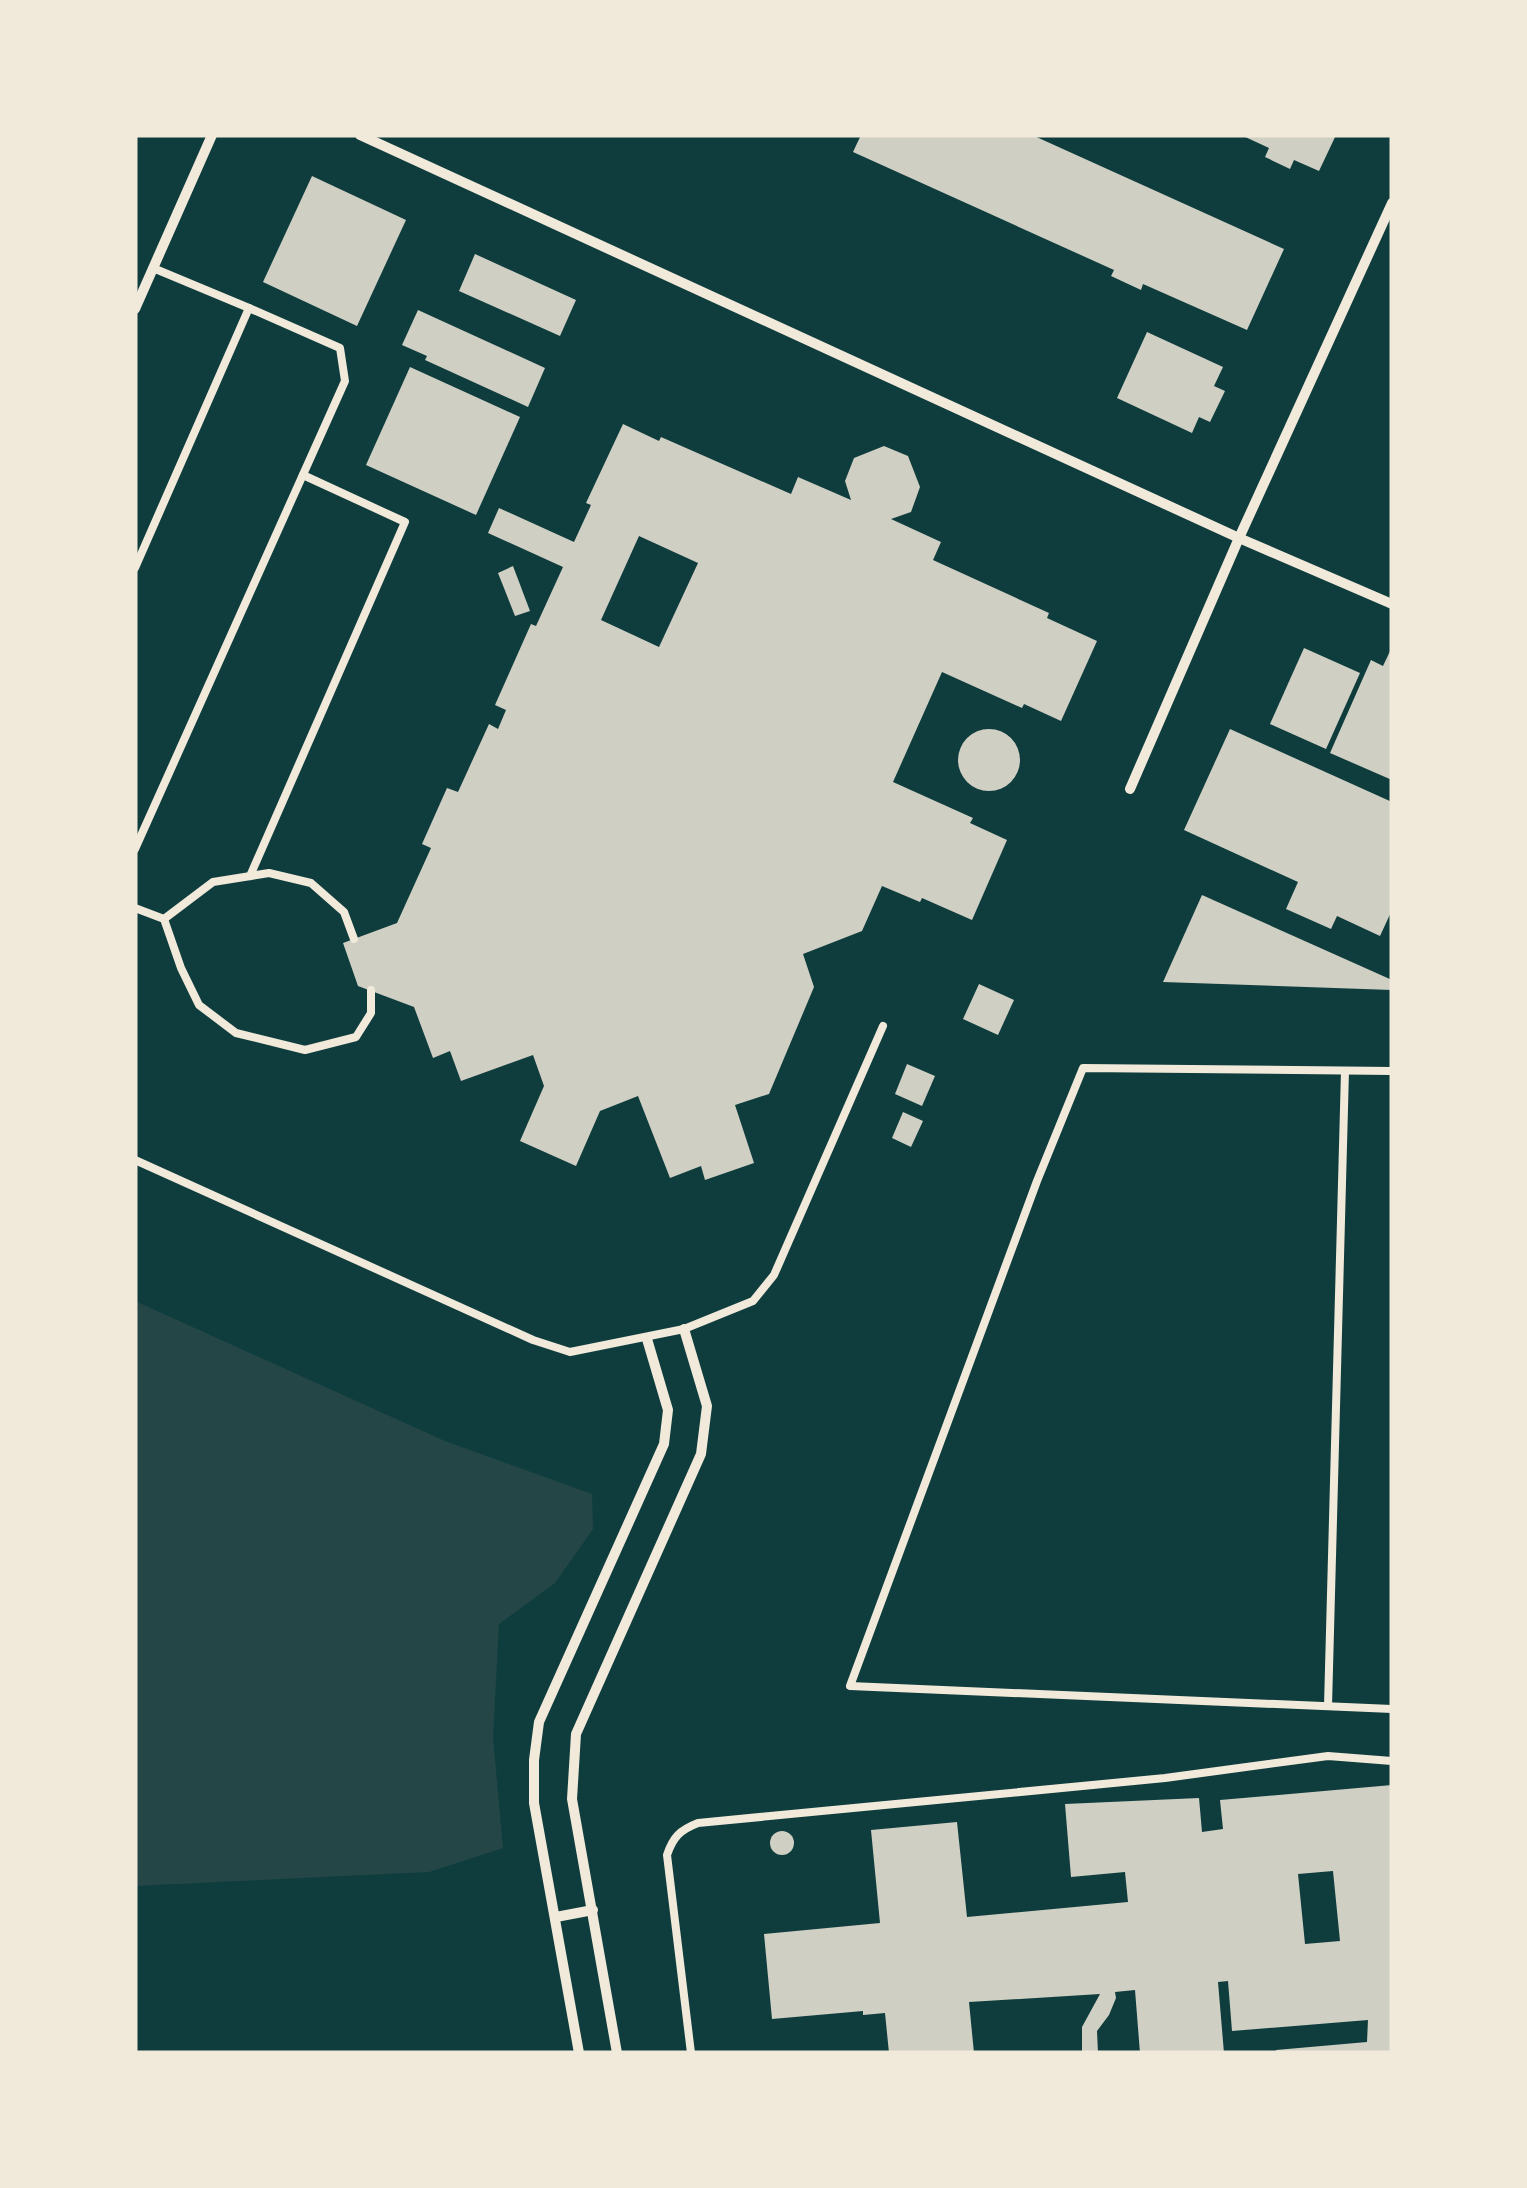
<svg xmlns="http://www.w3.org/2000/svg" width="1527" height="2188" font-family="'Public Sans',sans-serif">
<rect width="100%" height="100%" fill="#0f3d3e"/>
<polygon fill="#244646" points="135,1301 445,1441 592,1494 593,1529 555,1583 499,1624 493,1737 503,1848 429,1872 135,1886"/>
<g fill="#cfcfc3" fill-rule="evenodd">
<polygon points="861,135 1032,135 1284,249 1247,330 1143,284 1141,290 1111,276 1114,270 853,152"/>
<polygon points="1241,135 1336,135 1319,171 1294,160 1290,169 1265,157 1269,148"/>
<polygon points="312,176 406,220 357,326 263,282"/>
<polygon points="475,254 576,300 560,336 459,291"/>
<polygon points="418,310 545,368 528,407 425,360 427,356 402,345"/>
<polygon points="1147,332 1223,367 1214,386 1225,391 1210,422 1199,417 1192,433 1117,398"/>
<polygon points="410,367 520,417 476,515 366,465"/>
<path d="M623,424L659,441L661,437L791,494L798,477L851,500L845,481L854,458L884,446L908,456L920,487L911,512L891,519L941,542L933,560L1049,613L1047,618L1097,641L1061,721L1024,704L1022,708L942,672L893,782L973,818L970,823L1007,840L972,920L922,898L920,902L882,886L862,931L803,954L814,987L769,1094L735,1105L754,1163L705,1180L701,1166L670,1178L638,1096L600,1111L576,1166L520,1141L544,1086L533,1055L461,1081L450,1051L433,1058L414,1007L358,986L343,943L397,923L431,848L422,844L447,788L458,792L489,724L498,729L506,710L495,705L531,624L536,626L563,567L488,533L499,508L574,542L591,505L586,503ZM639,536L698,563L659,647L601,620Z"/>
<polygon points="513,566 530,611 515,616 498,573"/>
<polygon points="1392,647 1392,780 1330,753 1371,660 1383,666"/>
<polygon points="1304,648 1360,673 1326,749 1270,724"/>
<circle cx="989" cy="760" r="31"/>
<polygon points="1230,729 1392,802 1392,910 1380,936 1337,916 1331,929 1286,909 1298,882 1184,830"/>
<polygon points="1202,895 1392,980 1392,990 1163,982"/>
<polygon points="979,984 1014,1000 998,1035 963,1019"/>
<polygon points="907,1064 935,1076 922,1106 895,1094"/>
<polygon points="903,1112 923,1121 911,1147 892,1138"/>
<path d="M1392,1785V2053H1276V2050L1367,2042L1368,2020L1232,2031L1228,1981L1218,1982L1224,2053H1140L1135,1990L1115,1992L1116,1998L1109,2015L1097,2031L1098,2053H1082V2027L1100,1994L969,2002L974,2053H889L885,2013L863,2015V2011L772,2019L764,1934L880,1923L871,1830L957,1822L967,1917L1128,1902L1125,1872L1071,1877L1065,1804L1199,1798L1202,1832L1223,1829L1220,1800ZM1333,1871L1340,1941L1305,1944L1298,1874Z"/>
<circle cx="782" cy="1843" r="12"/>
</g>
<g fill="none" stroke-linecap="round" stroke-linejoin="round">
<g stroke="#f1e9da" stroke-width="8">
<polyline points="135,568 249,308 153,268"/>
<polyline points="135,849 345,381 340,348 249,308"/>
<polyline points="250,876 405,522 303,475"/>
<polyline points="135,908 164,919 181,968 199,1005 236,1033 305,1050 356,1037 371,1013 371,990"/>
<polyline points="164,919 213,882 269,873 311,883 344,912 354,939"/>
<polyline points="1392,1071 1083,1068 1037,1181 850,1686 1392,1709"/>
<polyline points="135,1160 533,1340 570,1352 684,1329 753,1301 774,1275 883,1026"/>
<polyline points="1328,1706 1345,1071"/>
<path d="M691,2053L667,1855C673,1837 680,1830 698,1823L1165,1778L1328,1756L1392,1761"/>
</g>
<g stroke="#f1e9da" stroke-width="10">
<polyline points="360,135 1239,538 1392,604"/>
<polyline points="135,309 212,135"/>
<polyline points="1130,789 1239,538 1392,203"/>
<polyline points="556,1917 593,1910"/>
<polyline points="579,2053 534,1803 534,1760 539,1722 664,1444 668,1410 647,1339"/>
<polyline points="617,2053 572,1799 576,1734 701,1454 707,1406 684,1329"/>
</g>
</g>
<rect width="1527" height="2188" fill="none" stroke="#f1e9da" stroke-width="275"/>
</svg>
